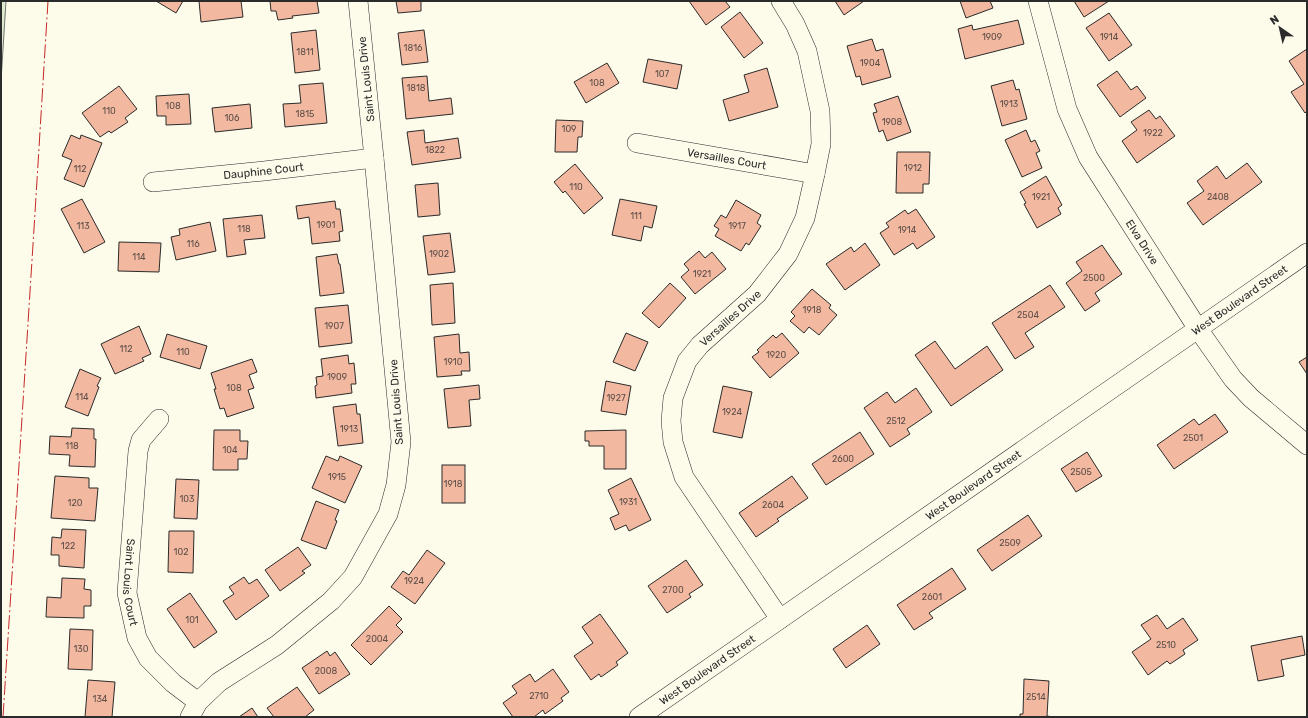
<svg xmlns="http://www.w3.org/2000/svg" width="1308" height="718" font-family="Rubik,sans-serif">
<rect width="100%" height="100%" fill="#fdfbea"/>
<polygon fill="#deebd1" stroke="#74746e" points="1,1 6,1 1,81"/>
<g fill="#f2b8a0" stroke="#2b2b2b">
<polygon points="156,1 183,1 176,13"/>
<polygon points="199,1 241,1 243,17 201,22"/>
<polygon points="270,1 317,1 319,13 292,16 293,18 278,20 276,11 271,11"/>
<polygon points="396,1 421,1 421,11 398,13"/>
<polygon points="689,1 725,1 730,7 706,25"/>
<polygon points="835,1 864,1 844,15"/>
<polygon points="960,1 990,1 993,8 966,18"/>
<polygon points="1074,1 1109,1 1084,17"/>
<polygon points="740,12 763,43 744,58 721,27"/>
<polygon points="1109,13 1132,45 1109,61 1086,28"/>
<polygon points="1018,20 1024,44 965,59 958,29 972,25 973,30"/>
<polygon points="316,30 320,70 295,73 291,33"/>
<polygon points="424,30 428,62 402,65 398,33"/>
<polygon points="872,39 876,51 883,49 891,77 862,85 860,76 856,77 847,46"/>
<polygon points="1307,49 1307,111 1305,113 1291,92 1304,84 1289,61"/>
<polygon points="648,59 682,65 677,89 643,82"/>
<polygon points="607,63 619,83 586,103 574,82"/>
<polygon points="767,68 778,107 729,121 723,100 749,92 744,75"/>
<polygon points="1117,71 1131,90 1137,86 1146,98 1120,117 1097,85"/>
<polygon points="427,76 429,101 451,98 453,114 406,119 402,78"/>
<polygon points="1013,80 1016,90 1019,89 1027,119 1002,126 991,86"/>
<polygon points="323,83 327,123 285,127 283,104 301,103 299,85"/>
<polygon points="119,86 137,109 125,118 128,122 111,133 109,131 100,137 82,113"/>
<polygon points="189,94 191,124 166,125 166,116 157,116 156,96"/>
<polygon points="898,96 911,132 887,141 883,130 879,132 873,113 877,112 874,104"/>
<polygon points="250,104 252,128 215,132 212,108"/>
<polygon points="1149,110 1156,119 1160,116 1175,136 1137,163 1122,141 1137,130 1131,122"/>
<polygon points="556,120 583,121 582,137 578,137 577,152 555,152"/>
<polygon points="424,130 425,143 458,138 461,158 412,165 407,132"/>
<polygon points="1026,130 1031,142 1035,140 1040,151 1036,153 1042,168 1022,177 1005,140"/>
<polygon points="71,135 80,139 81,135 102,143 84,187 64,179 72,160 62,156"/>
<polygon points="897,152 930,152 929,184 923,184 923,193 896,193"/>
<polygon points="1247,163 1262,182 1203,225 1187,203 1204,191 1197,181 1217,166 1226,179"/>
<polygon points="575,164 603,198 584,214 565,191 563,193 554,182"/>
<polygon points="1046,176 1062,205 1058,208 1061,214 1037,228 1024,204 1026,203 1020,192"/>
<polygon points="438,183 440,215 418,217 415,185"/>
<polygon points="82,199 105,242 84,253 61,209"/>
<polygon points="620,199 657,206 652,228 644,226 641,241 612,235"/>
<polygon points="736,200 761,215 757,223 761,226 749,245 746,243 741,251 715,236 719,229 714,226 721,215 726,218"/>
<polygon points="335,201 336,209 340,209 343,231 339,232 340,241 312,244 309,217 298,219 296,206"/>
<polygon points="916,209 935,237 917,249 913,243 894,255 880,233 889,227 886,223 905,210 908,214"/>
<polygon points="262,215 265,238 244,240 246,254 227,257 223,219"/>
<polygon points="210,222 216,251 176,260 171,237 180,235 179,229"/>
<polygon points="450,233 455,272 428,275 423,236"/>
<polygon points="119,242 161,243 159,272 118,271"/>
<polygon points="865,243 880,265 845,290 826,264 851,247 854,252"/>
<polygon points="1102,245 1122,274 1095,293 1100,301 1085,311 1066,283 1082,271 1076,262"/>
<polygon points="699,251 705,258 712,252 726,269 695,294 681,277 689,270 684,264"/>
<polygon points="337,254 339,264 340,264 344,293 320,296 316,257"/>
<polygon points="453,283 455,323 432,325 430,285"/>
<polygon points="670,283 686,298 659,328 642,313"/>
<polygon points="1050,285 1065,307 1025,333 1034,347 1015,359 992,323"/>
<polygon points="812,289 831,305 829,308 837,315 819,335 809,327 804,333 790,321 795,316 791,312"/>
<polygon points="348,305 352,343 319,347 315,308"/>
<polygon points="139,326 151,354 142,358 144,361 115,374 101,344"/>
<polygon points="626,333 648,342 635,371 613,362"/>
<polygon points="782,333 799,353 770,378 752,357 759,352 757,350 773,335 776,338"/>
<polygon points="167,334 207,346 200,369 160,357"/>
<polygon points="459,334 460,353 469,352 470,371 461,371 462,375 437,377 434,337"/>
<polygon points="935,341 955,369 987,346 1003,370 951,406 915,355"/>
<polygon points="348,355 349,364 354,363 356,384 351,384 352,393 316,398 315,386 317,385 316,377 323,376 321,359"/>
<polygon points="1307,357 1307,374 1299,362"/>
<polygon points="252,359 257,372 249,375 254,388 248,390 254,408 227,417 224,408 220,409 214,389 216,389 211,373"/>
<polygon points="80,369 101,378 97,386 99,387 88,416 65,407"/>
<polygon points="606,381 631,386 626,415 601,411"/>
<polygon points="479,385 480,399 469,400 471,426 448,428 444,389"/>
<polygon points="723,386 752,392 742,438 713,432"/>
<polygon points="916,388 932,412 907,429 910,434 890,447 864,408 887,392 895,403"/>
<polygon points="356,404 357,414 360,414 363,443 338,446 333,407"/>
<polygon points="1215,414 1228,432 1174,469 1157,445 1194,419 1199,425"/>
<polygon points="72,428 94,429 94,439 96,439 95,467 69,466 70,455 49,454 50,436 71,437"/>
<polygon points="214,430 240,430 240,441 248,441 247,459 238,459 238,470 213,470"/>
<polygon points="626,430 626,469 604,469 604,446 589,446 589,441 585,441 585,431"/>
<polygon points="860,432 874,454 826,485 812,464"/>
<polygon points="1087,452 1102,476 1076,492 1061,469"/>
<polygon points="326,456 338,461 340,456 362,466 345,503 312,488"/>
<rect x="442" y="465" width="23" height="38"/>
<polygon points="55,476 89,478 89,488 98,488 95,521 51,518"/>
<polygon points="792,476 808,498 777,519 779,521 756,537 739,513"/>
<polygon points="631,478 651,520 629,531 626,525 615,530 610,518 619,514 608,490"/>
<polygon points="176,479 199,480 197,519 174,518"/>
<polygon points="316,501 339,510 335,520 337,521 326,549 301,540"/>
<polygon points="1028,515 1042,536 992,571 977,550"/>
<polygon points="62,529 86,530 84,568 59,566 59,555 51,555 52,537 61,538"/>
<polygon points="169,531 194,531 193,573 168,572"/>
<polygon points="298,547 311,565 302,571 305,573 280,591 265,570"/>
<polygon points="427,550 445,563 415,604 391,587 403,571 409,575"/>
<polygon points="686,560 703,585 689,594 691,597 667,613 648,586"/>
<polygon points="952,568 966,589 929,613 933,618 914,630 897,605"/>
<polygon points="244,577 249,584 257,579 269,596 236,620 223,601 234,594 229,587"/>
<polygon points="62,578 85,579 84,589 91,590 91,606 84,606 84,618 46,617 47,597 61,598"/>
<polygon points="190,593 217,632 194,648 167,609"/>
<polygon points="389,606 402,619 396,625 403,632 371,665 351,645"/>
<polygon points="600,614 628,653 616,662 618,665 601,677 599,674 591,680 574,656 593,643 582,627"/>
<polygon points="1157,615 1167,629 1183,618 1198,640 1183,650 1185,654 1170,664 1167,661 1148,675 1132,652 1151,639 1141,625"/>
<polygon points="867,625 880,644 846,668 833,649"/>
<polygon points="70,629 93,630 92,670 68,669"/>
<polygon points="1302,636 1305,655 1281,660 1284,676 1258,681 1251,646"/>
<polygon points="327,651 330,656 335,652 350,674 319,694 302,668"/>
<polygon points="553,669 569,692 561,698 563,701 545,714 543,710 534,717 513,717 503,703 517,693 512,686 530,674 535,682"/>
<polygon points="1024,679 1049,681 1047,716 1054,717 1020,717 1020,714 1023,714"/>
<polygon points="88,680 115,682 112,717 85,717"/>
<polygon points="297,687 314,710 305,717 274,717 267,708"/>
<polygon points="252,708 258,717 239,717"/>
</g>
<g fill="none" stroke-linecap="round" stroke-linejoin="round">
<g stroke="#2b2b2b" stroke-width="20">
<g id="minor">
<path id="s1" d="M1038,1L1067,109L1088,157L1198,329L1233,379L1251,398L1307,445"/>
<path id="s2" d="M637,143L815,174"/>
<path id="s3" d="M153,182L264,171L374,158"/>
<path id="s4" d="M159,419L141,440L138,451L127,593L137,638L148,658L173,683L198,702"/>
<path id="s5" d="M780,619L684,477L673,442L671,421L673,398L687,361L700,345L757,294L788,254L805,218L815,174L821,144L820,111L807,51L795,24L781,1"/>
<polyline points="190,717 198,702 219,682 277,645 331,601 353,577 388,514 396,485 401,442 374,158 358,1"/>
<path id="s6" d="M639,717L1307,253"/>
</g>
</g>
<use href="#minor" stroke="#fdfbea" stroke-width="19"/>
<polyline stroke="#c62828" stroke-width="1" stroke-dasharray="14 3 2 3" stroke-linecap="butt" points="3,717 35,213 48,1"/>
</g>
<g text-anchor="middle" stroke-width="3" stroke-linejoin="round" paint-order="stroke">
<g font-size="9" fill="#5d4e48">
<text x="992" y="40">1909</text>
<text x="1109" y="40">1914</text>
<text x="413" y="51">1816</text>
<text x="305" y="55">1811</text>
<text x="870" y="66">1904</text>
<text x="662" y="77">107</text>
<text x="597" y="86">108</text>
<text x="416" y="91">1818</text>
<text x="1009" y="107">1913</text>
<text x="173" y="109">108</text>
<text x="109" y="114">110</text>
<text x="305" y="117">1815</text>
<text x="232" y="121">106</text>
<text x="892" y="125">1908</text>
<text x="569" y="132">109</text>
<text x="1153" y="136">1922</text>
<text x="435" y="153">1822</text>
<text x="913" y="171">1912</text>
<text x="80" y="172">112</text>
<text x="576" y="190">110</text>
<text x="1041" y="200">1921</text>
<text x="1218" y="200">2408</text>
<text x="636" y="219">111</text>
<text x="326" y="228">1901</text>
<text x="83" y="229">113</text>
<text x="737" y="229">1917</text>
<text x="244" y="232">118</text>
<text x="907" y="233">1914</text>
<text x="193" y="247">116</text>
<text x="439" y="257">1902</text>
<text x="139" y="260">114</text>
<text x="702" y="277">1921</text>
<text x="1094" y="281">2500</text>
<text x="812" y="313">1918</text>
<text x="1028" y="318">2504</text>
<text x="334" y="329">1907</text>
<text x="126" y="352">112</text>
<text x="183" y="355">110</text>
<text x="776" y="358">1920</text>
<text x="453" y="365">1910</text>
<text x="337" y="380">1909</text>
<text x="234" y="391">108</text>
<text x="82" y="400">114</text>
<text x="616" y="401">1927</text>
<text x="732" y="415">1924</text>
<text x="896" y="424">2512</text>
<text x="349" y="432">1913</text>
<text x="1193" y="441">2501</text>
<text x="72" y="449">118</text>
<text x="230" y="453">104</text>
<text x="843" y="462">2600</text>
<text x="1081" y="475">2505</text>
<text x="337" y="480">1915</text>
<text x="453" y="487">1918</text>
<text x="187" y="502">103</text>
<text x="628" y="505">1931</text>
<text x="75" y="506">120</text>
<text x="773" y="508">2604</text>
<text x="1010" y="546">2509</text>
<text x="68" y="549">122</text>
<text x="181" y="555">102</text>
<text x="414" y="584">1924</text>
<text x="673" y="593">2700</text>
<text x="932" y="600">2601</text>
<text x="192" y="623">101</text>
<text x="377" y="642">2004</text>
<text x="1166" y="648">2510</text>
<text x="81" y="652">130</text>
<text x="326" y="674">2008</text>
<text x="539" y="699">2710</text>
<text x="1036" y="700">2514</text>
<text x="100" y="702">134</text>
</g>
<g font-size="11" fill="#2b2b2b" stroke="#fdfbea">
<text transform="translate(366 79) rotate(-96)" y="4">Saint Louis Drive</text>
<text dy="4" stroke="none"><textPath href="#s2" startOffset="91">Versailles Court</textPath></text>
<text dy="4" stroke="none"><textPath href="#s3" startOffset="111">Dauphine Court</textPath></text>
<text dy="4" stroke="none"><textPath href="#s1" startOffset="265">Elva Drive</textPath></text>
<text dy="4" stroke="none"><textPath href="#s6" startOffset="731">West Boulevard Street</textPath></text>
<text dy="4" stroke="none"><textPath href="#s5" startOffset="353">Versailles Drive</textPath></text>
<text transform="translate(396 402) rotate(-94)" y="4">Saint Louis Drive</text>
<text dy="4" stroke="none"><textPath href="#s6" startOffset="407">West Boulevard Street</textPath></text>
<text dy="4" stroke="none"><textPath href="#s4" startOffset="171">Saint Louis Court</textPath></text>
<text dy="4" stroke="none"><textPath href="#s6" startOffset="83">West Boulevard Street</textPath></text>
</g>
</g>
<rect width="1308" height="718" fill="none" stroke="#2b2b2b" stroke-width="4"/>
<g transform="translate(1280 28) rotate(326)" stroke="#fdfbea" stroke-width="3" paint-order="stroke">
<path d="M0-3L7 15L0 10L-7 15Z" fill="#2b2b2b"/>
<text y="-6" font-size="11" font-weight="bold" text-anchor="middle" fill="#2b2b2b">N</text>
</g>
</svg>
